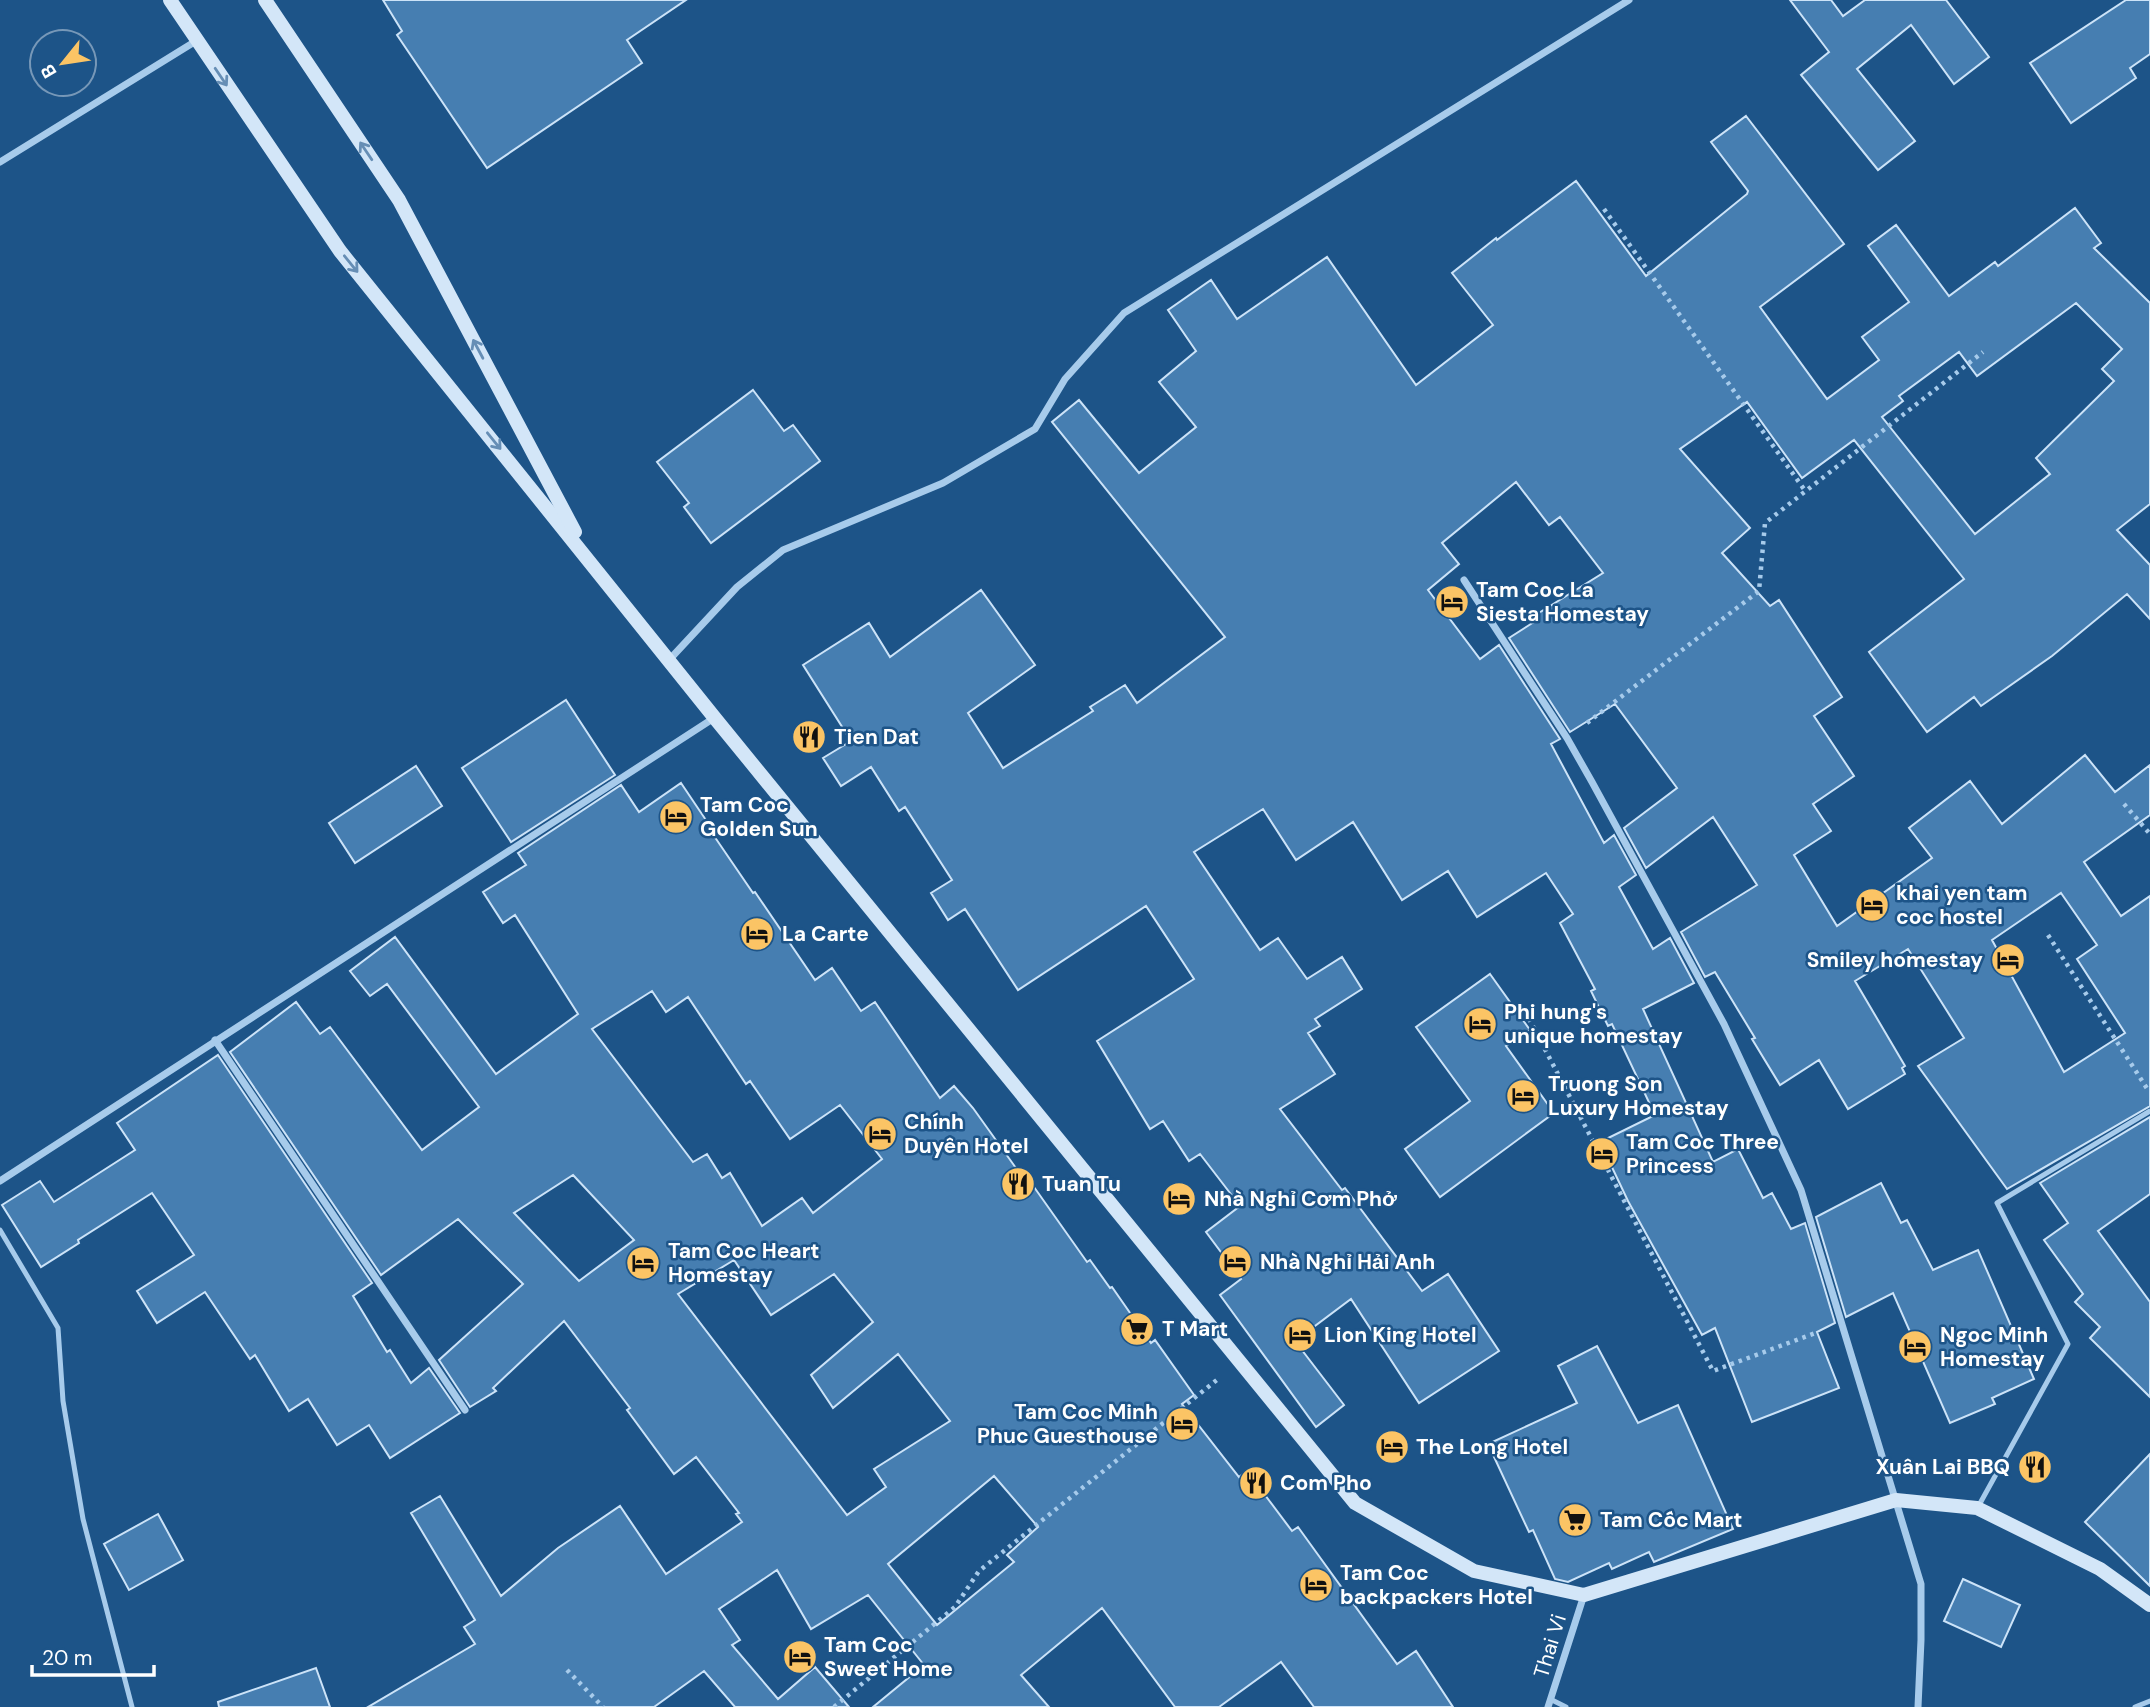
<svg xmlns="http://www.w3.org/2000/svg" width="2150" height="1707" font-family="'DM Sans',sans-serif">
<rect width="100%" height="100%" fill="#1d5488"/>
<g fill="#467eb1" stroke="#cce3f8" stroke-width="2" fill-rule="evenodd">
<polygon points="383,0 686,0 627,40 642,63 487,168 397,35 402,31"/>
<polygon points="1790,0 1831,0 1843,16 1865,0 1946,0 1989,57 1954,84 1911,25 1857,69 1915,141 1878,170 1801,75 1829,52"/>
<polygon points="2126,0 2150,0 2150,54 2130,68 2136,78 2071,123 2030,63"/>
<path d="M1746,116L1844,244L1760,307L1827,399L1879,360L1862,337L1909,302L1868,246L1896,225L1949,296L1995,262L1998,266L2075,208L2101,243L2094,248L2150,303V504L2117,530L2150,565V619L2127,594L2052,656L1981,706L1974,697L1927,732L1869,652L1964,579L1854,440L1802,478L1747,402L1680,449L1750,528L1722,553L1770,606L1779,600L1842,697L1814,716L1854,776L1813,804L1831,831L1794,855L1837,926L1932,858L1909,828L1970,781L2002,824L2085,755L2115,792L2150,765V815L2084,862L2121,916L2150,896V1106L2007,1189L1918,1066L1964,1038L1908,949L1855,981L1905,1066L1902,1068L1905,1074L1848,1109L1819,1060L1780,1085L1752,1039L1755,1038L1715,972L1705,977L1681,932L1757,885L1713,817L1646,868L1624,828L1677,788L1615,704L1570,732L1509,638L1537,620L1534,616L1603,573L1560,517L1549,525L1516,482L1442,543L1459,564L1428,590L1480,659L1499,645L1560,739L1551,744L1604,843L1614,835L1636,875L1619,887L1653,949L1670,938L1694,983L1643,1009L1713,1162L1738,1149L1763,1198L1772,1193L1791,1229L1805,1223L1835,1323L1817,1332L1839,1388L1752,1422L1715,1328L1702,1335L1628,1201L1600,1142L1655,1115L1612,1024L1608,1026L1591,991L1595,989L1560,923L1573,914L1546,873L1477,917L1448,871L1402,900L1353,822L1296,860L1263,809L1194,852L1260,950L1278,938L1307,979L1342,957L1362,989L1315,1019L1320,1026L1308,1033L1335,1074L1280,1109L1342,1190L1345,1188L1422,1291L1448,1274L1499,1351L1419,1403L1351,1299L1295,1341L1344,1405L1316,1427L1220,1295L1241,1279L1206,1232L1240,1206L1200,1154L1189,1161L1163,1121L1150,1129L1097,1041L1194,979L1146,906L1018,990L965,909L948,920L931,893L952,880L905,807L899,811L871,767L841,786L823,758L851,741L803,665L869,623L890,657L981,590L1035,665L968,713L1003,768L1093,711L1090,707L1125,685L1137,703L1225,637L1052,422L1079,400L1139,473L1196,427L1159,382L1196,351L1168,310L1211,280L1237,319L1327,257L1416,385L1493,325L1452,273L1496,238L1497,240L1576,181L1646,276L1747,194L1748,191L1711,142ZM2076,303L2122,349L2102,369L2114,381L2036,458L2050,474L1975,534L1882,417L1903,401L1899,396L1959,352L1977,376ZM2061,893L2097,945L2077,959L2125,1033L2064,1072L1992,940Z"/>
<polygon points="753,390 784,431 793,425 820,461 711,543 684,507 689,503 657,462"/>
<polygon points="566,700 615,775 511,842 462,768"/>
<polygon points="416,766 442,806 355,863 329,823"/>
<path d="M681,783L714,832L712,833L753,893L755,892L815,980L832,968L861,1011L875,1002L940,1098L954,1086L973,1108L1031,1189L1034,1187L1087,1262L1090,1260L1110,1288L1112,1287L1151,1343L1155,1340L1194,1395L1182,1404L1239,1477L1247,1471L1292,1531L1298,1527L1397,1664L1416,1651L1453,1707H1314L1281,1662L1219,1707H1175L1102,1608L1021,1675L1049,1707H873L924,1665L868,1595L811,1629L777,1570L719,1609L740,1640L732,1645L778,1699L815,1667L849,1707H735L704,1671L654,1707H368L475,1644L464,1627L475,1620L411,1513L440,1496L501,1596L558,1548L620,1506L666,1574L742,1522L736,1514L739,1513L696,1457L674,1474L627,1410L630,1408L564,1321L493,1388L496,1391L470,1407L439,1360L523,1284L458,1219L381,1275L230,1052L296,1002L320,1034L330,1027L422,1150L479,1107L387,984L370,996L350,971L395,937L496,1074L578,1014L515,915L503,923L483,892L526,865L518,853L621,785L639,812ZM652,991L666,1012L688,997L746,1084L750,1081L790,1139L840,1105L882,1159L813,1213L802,1198L762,1226L730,1173L722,1178L707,1154L693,1162L592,1029ZM573,1175L634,1240L579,1281L514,1213ZM734,1260L771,1315L834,1274L873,1322L811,1375L833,1408L898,1354L950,1421L874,1469L886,1487L847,1515L678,1294ZM994,1476L1038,1527L1007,1555L1014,1562L937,1625L888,1564Z"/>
<polygon points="1490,974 1530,1030 1506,1046 1554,1113 1440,1197 1405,1149 1470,1101 1416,1027"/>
<polygon points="218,1055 372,1283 353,1296 387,1352 390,1350 411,1383 429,1368 460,1413 390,1458 369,1425 337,1445 308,1399 289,1411 255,1355 250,1359 205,1292 157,1323 137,1291 194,1255 152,1193 78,1240 79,1243 41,1267 2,1205 40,1181 54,1202 135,1150 117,1123"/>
<polygon points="2150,1117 2150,1194 2098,1231 2150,1302 2150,1397 2090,1338 2100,1327 2075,1302 2083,1294 2044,1240 2068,1223 2040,1183"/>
<polygon points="1881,1183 1901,1223 1907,1220 1933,1270 1978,1250 2034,1379 1992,1398 1995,1404 1950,1423 1893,1293 1846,1317 1816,1217"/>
<polygon points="1597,1346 1638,1423 1678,1405 1733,1529 1654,1562 1649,1552 1612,1569 1609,1563 1568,1582 1555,1579 1533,1530 1529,1532 1488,1444 1577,1403 1558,1366"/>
<polygon points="2150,1454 2150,1586 2085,1522"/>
<polygon points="158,1514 183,1560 129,1590 104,1544"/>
<polygon points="1963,1579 2020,1605 2001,1647 1944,1621"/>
<polygon points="316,1668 330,1707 219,1707 218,1702"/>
</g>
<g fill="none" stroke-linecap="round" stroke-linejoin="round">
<g stroke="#a7cbeb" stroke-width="4.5" stroke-dasharray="3.5 5" stroke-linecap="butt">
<polyline points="1604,209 1806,492"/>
<polyline points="1587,723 1759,591 1765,523 1983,352"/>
<polyline points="2124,804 2150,834"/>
<polyline points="2048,935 2148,1090"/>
<polyline points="1525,1011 1713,1371 1818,1332"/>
<polyline points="567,1670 603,1707"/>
<polyline points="834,1707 955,1607 979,1571 1218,1379"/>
</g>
<g stroke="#a7cbeb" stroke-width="5">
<polyline points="0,1230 58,1328 63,1401 83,1519 132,1707"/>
<polyline points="1978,1507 2068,1344 1997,1203 2150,1111"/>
<polyline points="1552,1700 1566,1707"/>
<polyline points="2135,1707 2150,1701"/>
</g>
<g stroke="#a7cbeb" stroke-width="7">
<polyline points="0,162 196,41"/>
<polyline points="1464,580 1567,738 1592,782 1724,1024 1801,1190 1921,1584 1921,1640 1918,1707"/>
<polyline points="670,659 737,587 783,550 943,483 1035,429 1065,379 1124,313 1629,0"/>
<polyline points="215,1040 465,1410"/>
<polyline points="0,1181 714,718"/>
<polyline points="1548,1707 1584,1595"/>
</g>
<g stroke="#d3e6f8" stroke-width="14">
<polyline points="170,0 340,251 714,717 1355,1503 1474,1571 1584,1595 1896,1500 1977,1508 2100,1569 2150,1605"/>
<polyline points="265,0 399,200 575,532"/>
</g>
</g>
<defs><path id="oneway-shaft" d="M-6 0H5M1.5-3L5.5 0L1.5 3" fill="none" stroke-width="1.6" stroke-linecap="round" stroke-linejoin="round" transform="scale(1.75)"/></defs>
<g stroke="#668eb5">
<use href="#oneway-shaft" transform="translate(221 77) rotate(56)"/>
<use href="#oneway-shaft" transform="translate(366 151) rotate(-124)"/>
<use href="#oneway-shaft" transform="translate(351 264) rotate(51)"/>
<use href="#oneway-shaft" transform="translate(478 349) rotate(-118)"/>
<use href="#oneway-shaft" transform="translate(494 441) rotate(51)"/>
</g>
<defs>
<g id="hotel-disc" transform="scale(1.75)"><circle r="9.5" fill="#fbc465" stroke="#1d5488"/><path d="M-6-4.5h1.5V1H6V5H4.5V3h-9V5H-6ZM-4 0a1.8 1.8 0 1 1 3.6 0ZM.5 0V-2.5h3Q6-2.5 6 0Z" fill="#111"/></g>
<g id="restaurant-disc" transform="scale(1.75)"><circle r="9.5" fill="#fbc465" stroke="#1d5488"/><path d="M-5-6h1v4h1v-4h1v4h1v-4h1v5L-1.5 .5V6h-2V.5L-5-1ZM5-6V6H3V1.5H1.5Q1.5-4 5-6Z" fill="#111"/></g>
<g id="supermarket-disc" transform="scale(1.75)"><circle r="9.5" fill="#fbc465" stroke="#1d5488"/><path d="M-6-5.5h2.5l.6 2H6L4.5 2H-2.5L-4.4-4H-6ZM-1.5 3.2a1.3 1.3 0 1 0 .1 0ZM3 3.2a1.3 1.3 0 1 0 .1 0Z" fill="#111"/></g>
</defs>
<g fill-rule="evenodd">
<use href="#hotel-disc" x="1452" y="602"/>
<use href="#restaurant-disc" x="809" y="737"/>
<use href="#hotel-disc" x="676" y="817"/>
<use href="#hotel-disc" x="1872" y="905"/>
<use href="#hotel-disc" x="757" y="934"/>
<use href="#hotel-disc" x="2008" y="960"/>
<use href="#hotel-disc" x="1480" y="1024"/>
<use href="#hotel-disc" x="1523" y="1096"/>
<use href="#hotel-disc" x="880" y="1134"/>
<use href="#hotel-disc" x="1602" y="1154"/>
<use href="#restaurant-disc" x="1018" y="1184"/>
<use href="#hotel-disc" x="1179" y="1199"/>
<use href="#hotel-disc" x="1235" y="1262"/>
<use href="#hotel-disc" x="643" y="1263"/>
<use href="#supermarket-disc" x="1137" y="1329"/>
<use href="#hotel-disc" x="1300" y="1335"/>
<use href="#hotel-disc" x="1915" y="1347"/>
<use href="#hotel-disc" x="1182" y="1424"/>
<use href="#hotel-disc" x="1392" y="1447"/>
<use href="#restaurant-disc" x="2035" y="1467"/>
<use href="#restaurant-disc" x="1256" y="1483"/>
<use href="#supermarket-disc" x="1575" y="1520"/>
<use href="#hotel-disc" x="1316" y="1585"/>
<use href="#hotel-disc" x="800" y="1657"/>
</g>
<g text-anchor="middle" stroke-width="5" stroke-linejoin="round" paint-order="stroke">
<g font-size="21" font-weight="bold" fill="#fff" stroke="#1d5488" text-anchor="start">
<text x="1476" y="597">Tam Coc La<tspan x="1476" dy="24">Siesta Homestay</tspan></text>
<text x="834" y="744">Tien Dat</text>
<text x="700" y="812">Tam Coc<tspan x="700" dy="24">Golden Sun</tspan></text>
<text x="1896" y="900">khai yen tam<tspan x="1896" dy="24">coc hostel</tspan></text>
<text x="782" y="941">La Carte</text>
<text x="1983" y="967" text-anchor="end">Smiley homestay</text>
<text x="1504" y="1019">Phi hung's<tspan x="1504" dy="24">unique homestay</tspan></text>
<text x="1548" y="1091">Truong Son<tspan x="1548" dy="24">Luxury Homestay</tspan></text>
<text x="904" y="1129">Chính<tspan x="904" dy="24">Duyên Hotel</tspan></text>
<text x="1626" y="1149">Tam Coc Three<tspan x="1626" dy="24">Princess</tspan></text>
<text x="1042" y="1191">Tuan Tu</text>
<text x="1204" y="1206">Nhà Nghỉ Cơm Phở</text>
<text x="668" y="1258">Tam Coc Heart<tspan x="668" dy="24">Homestay</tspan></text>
<text x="1260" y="1269">Nhà Nghỉ Hải Anh</text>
<text x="1162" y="1336">T Mart</text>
<text x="1324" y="1342">Lion King Hotel</text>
<text x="1940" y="1342">Ngoc Minh<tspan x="1940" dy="24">Homestay</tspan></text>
<text x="1158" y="1419" text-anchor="end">Tam Coc Minh<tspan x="1158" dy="24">Phuc Guesthouse</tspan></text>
<text x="1416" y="1454">The Long Hotel</text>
<text x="2010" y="1474" text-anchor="end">Xuân Lai BBQ</text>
<text x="1280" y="1490">Com Pho</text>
<text x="1600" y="1527">Tam Cốc Mart</text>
<text x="1340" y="1580">Tam Coc<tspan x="1340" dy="24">backpackers Hotel</tspan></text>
<text x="824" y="1652">Tam Coc<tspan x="824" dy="24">Sweet Home</tspan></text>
</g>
<g font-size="21" fill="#fff" stroke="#1d5488">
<text transform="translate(1550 1646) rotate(-73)" y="7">Thai Vi</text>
</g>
</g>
<g transform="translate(63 63) rotate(240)"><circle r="33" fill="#1d5488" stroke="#7798b8" stroke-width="2"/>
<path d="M0-5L12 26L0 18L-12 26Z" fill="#fbc465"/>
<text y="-10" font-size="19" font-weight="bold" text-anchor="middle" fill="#ffffff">B</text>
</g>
<path d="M32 1665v10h122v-10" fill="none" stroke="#ffffff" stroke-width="3.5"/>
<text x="42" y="1665" font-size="21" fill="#ffffff" stroke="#1d5488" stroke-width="5" paint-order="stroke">20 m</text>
</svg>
